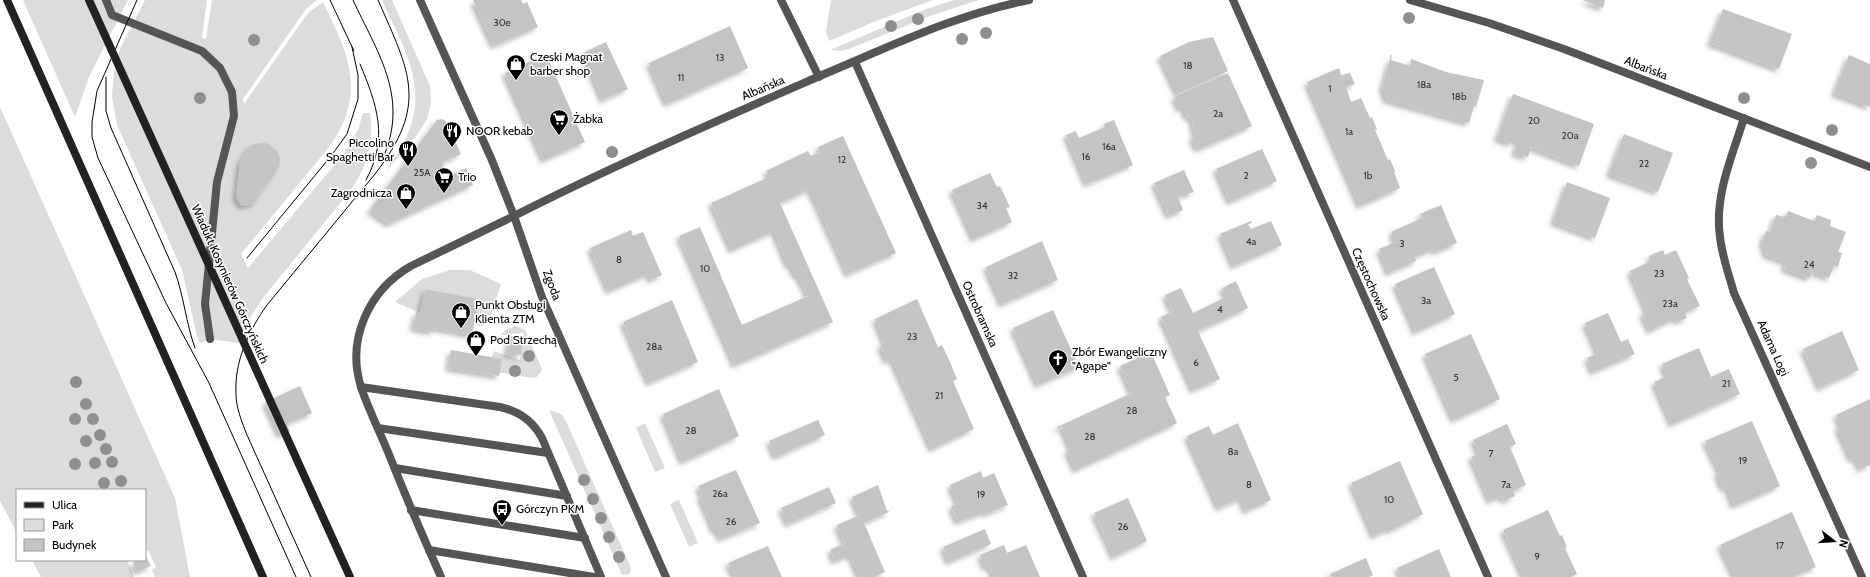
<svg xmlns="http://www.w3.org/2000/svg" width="1870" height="577" font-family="Cabin,sans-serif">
<defs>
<filter id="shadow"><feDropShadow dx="-3.5" dy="3.5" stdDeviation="2" flood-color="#0004"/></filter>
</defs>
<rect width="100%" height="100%" fill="#fff"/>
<g fill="#dcdcdc">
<polygon points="23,0 128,0 89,77 75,117"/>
<path d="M145,0H207L202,38L206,39L212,0H317L306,9L243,99L244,104L308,13L323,2C349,56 367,91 330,146L241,254L248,268L342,156L358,130L363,113H370C374,143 367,167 350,191L262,299L250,318L239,343L210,339L200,343L197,336L182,270L117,125L112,96L114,72L120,49Z"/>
<path d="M382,0H392L430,86L431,103L427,119L417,135L385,173C395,157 407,140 412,122C425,79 399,38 382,0Z"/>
<polygon points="831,0 933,0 876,21 829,41 826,31"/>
<polygon points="954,0 979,0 930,16 849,49 840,51 830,50 926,9"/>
<polygon points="0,107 175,498 190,577 155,577 152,570 156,567 148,550 145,551 145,490 17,490 17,533 0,501"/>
<path d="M450,270H470L501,284L489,321C484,326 481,327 474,325L478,299L425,289L420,313L395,302L422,279Z"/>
<polygon points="515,326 525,330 541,367 542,370 537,377 532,378 496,372 490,362 494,351 520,360 524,333 500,335 506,330"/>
<polygon points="549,410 561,414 565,419 631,568 630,574 622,575"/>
<polygon points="645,423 665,468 655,472 636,428"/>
<polygon points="679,500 698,543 689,547 670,504"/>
<polygon points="32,560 127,560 134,577 41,577"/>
</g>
<g fill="#c4c4c4" filter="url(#shadow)">
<polygon points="473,0 521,0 523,4 527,2 538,27 494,46"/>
<polygon points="1582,0 1605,0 1603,8"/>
<polygon points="1723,9 1792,34 1779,69 1710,43"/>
<polygon points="730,26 748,68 667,104 649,63"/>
<polygon points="1213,37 1228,71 1178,94 1160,56 1189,42"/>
<polygon points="606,42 628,89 603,100 583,53"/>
<polygon points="546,54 585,142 544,160 505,73"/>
<polygon points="1391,55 1392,55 1391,60 1410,66 1411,59 1446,72 1484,80 1476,107 1474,106 1469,123 1387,100 1382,88"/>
<polygon points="1849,55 1870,64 1870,107 1834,93"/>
<polygon points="1339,68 1341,75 1350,73 1355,84 1346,87 1351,102 1361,98 1370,118 1372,117 1377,129 1375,130 1388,160 1390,159 1395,171 1394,172 1400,188 1360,206 1307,82"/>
<polygon points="1228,73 1252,126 1202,148 1198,148 1196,147 1192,138 1196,135 1192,126 1193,123 1191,118 1187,117 1183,107 1179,108 1174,97"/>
<polygon points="1513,94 1594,124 1579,166 1531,147 1528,157 1514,153 1518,142 1512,140 1511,144 1497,138"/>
<polygon points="442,119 446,121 461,154 442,163 448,176 466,168 473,185 389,224 370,210 437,120"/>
<polygon points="1114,120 1133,165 1087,184 1066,135 1076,131 1079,138 1105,127 1104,124"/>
<polygon points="1624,134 1673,153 1658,192 1609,174"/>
<polygon points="843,136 896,253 848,274 810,189 780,203 833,322 735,365 679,236 700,227 742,325 808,296 798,275 796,276 790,264 788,265 774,231 732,250 711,203 769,177 766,171 808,151 811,156 820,152 818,147"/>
<polygon points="263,143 269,144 277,151 280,158 279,167 254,203 244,206 240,204 236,197 240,162 249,147 255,144"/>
<polygon points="1262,149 1277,181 1230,202 1216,169"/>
<polygon points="1184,170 1194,192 1178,197 1183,210 1169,216 1154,183"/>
<polygon points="990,173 997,187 1000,186 1010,207 1006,208 1012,222 974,239 952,190"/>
<polygon points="1567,182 1610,198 1595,238 1553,222"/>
<polygon points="1441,205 1457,243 1436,252 1434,249 1415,257 1416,261 1389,273 1379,249 1396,242 1391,232 1422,218 1420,214"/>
<polygon points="1788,211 1814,221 1817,215 1831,220 1830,226 1846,232 1838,252 1842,253 1838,267 1834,266 1829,278 1813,272 1809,278 1784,269 1786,262 1766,255 1762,241 1766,231 1770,232 1776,215 1785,217"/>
<polygon points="1251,221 1252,223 1248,224 1251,229 1271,221 1282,245 1234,266 1220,234"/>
<polygon points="631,230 633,236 643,232 662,275 651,280 648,274 609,291 590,248"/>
<polygon points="1042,241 1058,280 1002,304 986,267"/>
<polygon points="1663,250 1665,255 1676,250 1689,278 1687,279 1700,306 1685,313 1687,318 1677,322 1676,318 1650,331 1642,313 1647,311 1630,271 1651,261 1649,256"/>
<polygon points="1434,267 1455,314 1416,332 1395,284"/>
<polygon points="1236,281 1248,308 1198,331 1220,379 1193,390 1161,317 1173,311 1165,295 1181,288 1193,313 1226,297 1222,288"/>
<polygon points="425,289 479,299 472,335 434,328 433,332 413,328 416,312 420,313"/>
<polygon points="917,299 938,347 942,345 950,362 957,379 953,381 974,429 932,449 892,359 887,361 880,345 885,343 875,319"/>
<polygon points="672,300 698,362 649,383 623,322"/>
<polygon points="1053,310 1079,367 1038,385 1013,328"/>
<polygon points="1608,313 1621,342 1628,339 1635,354 1593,372 1587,358 1598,353 1585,323"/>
<polygon points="1842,331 1859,370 1820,388 1803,349"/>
<polygon points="1471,334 1500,399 1454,420 1425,354"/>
<polygon points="510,336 523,338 521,355 507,353"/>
<polygon points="1699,348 1711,377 1729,369 1740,394 1672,424 1654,382 1667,376 1662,364"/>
<polygon points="451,350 502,359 499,376 448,368"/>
<polygon points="1151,352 1170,395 1165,397 1177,423 1076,470 1067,451 1071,449 1062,427 1057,429 1057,427 1132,393 1120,366"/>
<polygon points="300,386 312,413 287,424 290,431 280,435 265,402"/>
<polygon points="719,389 739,436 683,462 663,414"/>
<polygon points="1870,399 1870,465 1860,469 1856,458 1852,460 1837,427 1841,426 1836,415"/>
<polygon points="818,420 825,435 776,457 769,441"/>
<polygon points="1752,421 1780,486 1734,506 1727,487 1723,489 1717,473 1720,472 1705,441"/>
<polygon points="1238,423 1271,500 1246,511 1241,498 1219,508 1187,436 1209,426 1213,435"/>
<polygon points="1507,424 1516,444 1510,447 1526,485 1513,491 1515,496 1504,501 1502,496 1490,501 1471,457 1479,453 1473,440"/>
<polygon points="1400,461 1423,514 1390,531 1389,529 1374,536 1351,483"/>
<polygon points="736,470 760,523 721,539 717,530 714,530 707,513 700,497 702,496 698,486"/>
<polygon points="981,471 983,478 994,473 1008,505 986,514 985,512 958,522 951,507 958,503 950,485"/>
<polygon points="878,485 887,511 888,510 889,512 864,523 885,572 874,577 860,577 850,555 835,561 830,550 845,543 837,525 860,515 852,497"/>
<polygon points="829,487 836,503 788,524 781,508"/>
<polygon points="1128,498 1147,541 1114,557 1094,513"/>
<polygon points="1548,510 1560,536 1562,535 1567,547 1565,548 1577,574 1571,577 1524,577 1503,530"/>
<polygon points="1792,512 1816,567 1793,577 1735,577 1720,545"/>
<polygon points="985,529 991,544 949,562 943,547"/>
<polygon points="1004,545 1007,553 1026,545 1040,577 994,577 989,566 985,567 980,555"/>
<polygon points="768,546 782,577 735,577 728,563"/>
<polygon points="1439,549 1451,577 1401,577 1397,568"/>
<polygon points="146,556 151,566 137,572 133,562 145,560"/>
<polygon points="1366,558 1373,575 1369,577 1331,577 1330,574"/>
</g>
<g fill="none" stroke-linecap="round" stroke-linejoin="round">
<g stroke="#555" stroke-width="8">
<polyline points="106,0 112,15 202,51 220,68 232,92 234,116 217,182 205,304 210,339"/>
<path d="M361,387L500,407C519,411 533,421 542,438L601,577"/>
<polyline points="378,428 548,453"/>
<polyline points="395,468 567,496"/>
<polyline points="411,510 585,538"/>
<polyline points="429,550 594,577"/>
<path d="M441,577C423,537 406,497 390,457C381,434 369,411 361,387C346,339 369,290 411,266L514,216"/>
</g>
<g stroke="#555" stroke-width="8">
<polyline points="420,0 491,158 514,216 542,297 666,577"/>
<polyline points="781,0 819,77"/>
<polyline points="1233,0 1488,577"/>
<polyline points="1410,0 1489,23 1564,49 1870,167"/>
<polyline points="855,62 1083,577"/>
<path d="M1744,118C1732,157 1714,196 1720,237C1722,256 1729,275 1734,293L1862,577"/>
<path d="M514,216C615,165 719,120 822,75C889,47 957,14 1029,0"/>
</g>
<polyline stroke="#222" stroke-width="8" points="7,0 263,577"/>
<g stroke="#000" stroke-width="1">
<polyline points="137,0 97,91 92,122 92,137 98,158 166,303 209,383 296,577"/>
<polyline points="330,0 354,51"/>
<path d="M353,0C377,52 408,95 385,153"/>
<path d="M360,64C377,105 389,138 366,180"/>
<path d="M106,77V111L111,128L175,272C184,297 186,323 195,348"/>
<polyline points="247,258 331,156 347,134 358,99 358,75 352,47"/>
<path d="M311,577L247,435C242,422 236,408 236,394C234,362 249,330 267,305L375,174C429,104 410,73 378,0"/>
</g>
<polyline stroke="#222" stroke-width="8" points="89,0 350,577"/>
</g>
<g fill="#8f8f8f">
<circle cx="1409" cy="18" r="6"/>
<circle cx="918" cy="19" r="6"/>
<circle cx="891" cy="26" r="6"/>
<circle cx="986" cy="33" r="6"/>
<circle cx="962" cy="39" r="6"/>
<circle cx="254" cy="40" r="6"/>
<circle cx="200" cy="98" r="6"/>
<circle cx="1744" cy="98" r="6"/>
<circle cx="1832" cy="130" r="6"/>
<circle cx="612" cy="152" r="6"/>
<circle cx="1811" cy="163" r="6"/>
<circle cx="529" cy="356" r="6"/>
<circle cx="515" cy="371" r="6"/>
<circle cx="76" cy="382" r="6"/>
<circle cx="86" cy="404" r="6"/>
<circle cx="75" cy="419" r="6"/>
<circle cx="93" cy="419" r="6"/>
<circle cx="100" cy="435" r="6"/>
<circle cx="86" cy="441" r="6"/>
<circle cx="106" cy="449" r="6"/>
<circle cx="112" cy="462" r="6"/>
<circle cx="95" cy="463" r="6"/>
<circle cx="75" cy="464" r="6"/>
<circle cx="584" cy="480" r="6"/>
<circle cx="121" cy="481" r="6"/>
<circle cx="104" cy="483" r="6"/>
<circle cx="593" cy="499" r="6"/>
<circle cx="601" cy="518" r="6"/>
<circle cx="609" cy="537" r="6"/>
<circle cx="619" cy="557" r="6"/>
</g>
<defs>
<g id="shop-pin" transform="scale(1)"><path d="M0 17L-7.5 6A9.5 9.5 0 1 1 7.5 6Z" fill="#000" stroke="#fff"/><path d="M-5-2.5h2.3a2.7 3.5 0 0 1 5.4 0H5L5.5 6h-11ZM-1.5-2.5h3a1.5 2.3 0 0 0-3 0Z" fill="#fff"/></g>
<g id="supermarket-pin" transform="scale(1)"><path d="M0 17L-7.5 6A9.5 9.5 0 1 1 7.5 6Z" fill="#000" stroke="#fff"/><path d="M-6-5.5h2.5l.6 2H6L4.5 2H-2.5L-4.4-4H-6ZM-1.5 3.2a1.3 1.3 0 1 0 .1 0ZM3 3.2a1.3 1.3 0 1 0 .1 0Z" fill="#fff"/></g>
<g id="restaurant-pin" transform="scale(1)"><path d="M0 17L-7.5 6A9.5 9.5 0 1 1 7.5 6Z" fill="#000" stroke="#fff"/><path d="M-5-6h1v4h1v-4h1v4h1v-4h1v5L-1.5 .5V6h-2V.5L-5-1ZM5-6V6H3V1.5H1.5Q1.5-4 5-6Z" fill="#fff"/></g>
<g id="church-pin" transform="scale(1)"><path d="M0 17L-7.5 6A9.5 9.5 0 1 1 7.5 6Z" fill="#000" stroke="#fff"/><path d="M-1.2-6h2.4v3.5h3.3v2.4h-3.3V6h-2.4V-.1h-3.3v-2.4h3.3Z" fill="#fff"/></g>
<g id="bus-pin" transform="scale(1)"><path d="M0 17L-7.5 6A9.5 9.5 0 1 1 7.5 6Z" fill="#000" stroke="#fff"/><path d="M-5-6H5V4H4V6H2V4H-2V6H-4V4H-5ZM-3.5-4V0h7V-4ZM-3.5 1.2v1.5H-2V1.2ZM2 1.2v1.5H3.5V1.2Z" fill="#fff"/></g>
</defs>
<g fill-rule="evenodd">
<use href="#shop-pin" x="516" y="64"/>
<use href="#supermarket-pin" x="559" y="119"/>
<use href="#restaurant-pin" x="452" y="131"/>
<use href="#restaurant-pin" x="408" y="150"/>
<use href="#supermarket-pin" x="444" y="177"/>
<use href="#shop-pin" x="406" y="193"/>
<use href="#shop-pin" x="461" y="312"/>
<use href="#shop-pin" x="476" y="340"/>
<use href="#church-pin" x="1058" y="359"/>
<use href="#bus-pin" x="502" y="509"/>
</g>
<g text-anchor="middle" stroke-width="3" stroke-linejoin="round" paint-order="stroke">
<g font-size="10" fill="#313131">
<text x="502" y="26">30e</text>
<text x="720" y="61">13</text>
<text x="1188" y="69">18</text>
<text x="681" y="81">11</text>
<text x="1424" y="88">18a</text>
<text x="1330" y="92">1</text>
<text x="1459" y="100">18b</text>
<text x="1218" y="117">2a</text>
<text x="1534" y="124">20</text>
<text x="1349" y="135">1a</text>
<text x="1570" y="139">20a</text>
<text x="1109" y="150">16a</text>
<text x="1086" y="160">16</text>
<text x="842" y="163">12</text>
<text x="1644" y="167">22</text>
<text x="422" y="176">25A</text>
<text x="1246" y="179">2</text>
<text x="1368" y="179">1b</text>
<text x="982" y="209">34</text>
<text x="1251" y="245">4a</text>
<text x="1402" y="247">3</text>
<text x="619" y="263">8</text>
<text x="1809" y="268">24</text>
<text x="705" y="272">10</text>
<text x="1659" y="277">23</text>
<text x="1013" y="279">32</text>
<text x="1426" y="304">3a</text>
<text x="1670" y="307">23a</text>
<text x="1220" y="313">4</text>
<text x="912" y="340">23</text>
<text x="654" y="350">28a</text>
<text x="1196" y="366">6</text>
<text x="1456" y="381">5</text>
<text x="1726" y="387">21</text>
<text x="939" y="399">21</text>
<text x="1132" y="414">28</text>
<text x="691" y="434">28</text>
<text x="1090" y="440">28</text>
<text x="1233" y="455">8a</text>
<text x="1491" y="457">7</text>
<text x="1743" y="464">19</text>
<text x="1249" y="488">8</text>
<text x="1506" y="488">7a</text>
<text x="720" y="497">26a</text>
<text x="981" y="498">19</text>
<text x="1389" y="503">10</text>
<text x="731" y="525">26</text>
<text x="1123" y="530">26</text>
<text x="1780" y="549">17</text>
<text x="1537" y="560">9</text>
</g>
<g font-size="12" fill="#000" stroke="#fff" text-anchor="start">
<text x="530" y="61">Czeski Magnat<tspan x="530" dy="14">barber shop</tspan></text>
<text x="573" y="123">Żabka</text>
<text x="466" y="135">NOOR kebab</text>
<text x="394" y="147" text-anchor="end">Piccolino<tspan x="394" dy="14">Spaghetti Bar</tspan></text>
<text x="458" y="181">Trio</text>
<text x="392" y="197" text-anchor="end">Zagrodnicza</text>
<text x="475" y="309">Punkt Obsługi<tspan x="475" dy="14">Klienta ZTM</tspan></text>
<text x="490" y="344">Pod Strzechą</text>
<text x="1072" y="356">Zbór Ewangeliczny<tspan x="1072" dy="14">"Agape"</tspan></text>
<text x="516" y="513">Górczyn PKM</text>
</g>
<g font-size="12" fill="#000" stroke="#fff">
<text transform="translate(1646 68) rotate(21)" y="4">Albańska</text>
<text transform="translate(763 88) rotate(-23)" y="4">Albańska</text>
<text transform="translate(230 284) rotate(66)" y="4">Wiadukt Kosynierów Górczyńskich</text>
<text transform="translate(1371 284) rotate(66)" y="4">Częstochowska</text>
<text transform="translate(552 285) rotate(69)" y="4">Zgoda</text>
<text transform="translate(980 314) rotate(66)" y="4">Ostrobramska</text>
<text transform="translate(1773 348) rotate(66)" y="4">Adama Logi</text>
</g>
</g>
<rect x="16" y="489" width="130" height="72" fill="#ffffff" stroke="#999999"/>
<rect x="24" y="502" width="20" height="6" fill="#222222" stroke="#999999"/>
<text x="52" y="509" font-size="12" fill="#000000">Ulica</text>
<rect x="24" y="519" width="20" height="12" fill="#dcdcdc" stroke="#999999"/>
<text x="52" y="529" font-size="12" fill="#000000">Park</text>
<rect x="24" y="539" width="20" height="12" fill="#c4c4c4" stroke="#999999"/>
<text x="52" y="549" font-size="12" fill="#000000">Budynek</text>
<g transform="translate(1834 541) rotate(107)" stroke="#ffffff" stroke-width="3" paint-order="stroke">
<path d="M0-3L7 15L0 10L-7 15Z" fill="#000000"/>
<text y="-6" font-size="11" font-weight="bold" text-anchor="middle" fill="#000000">N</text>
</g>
</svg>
